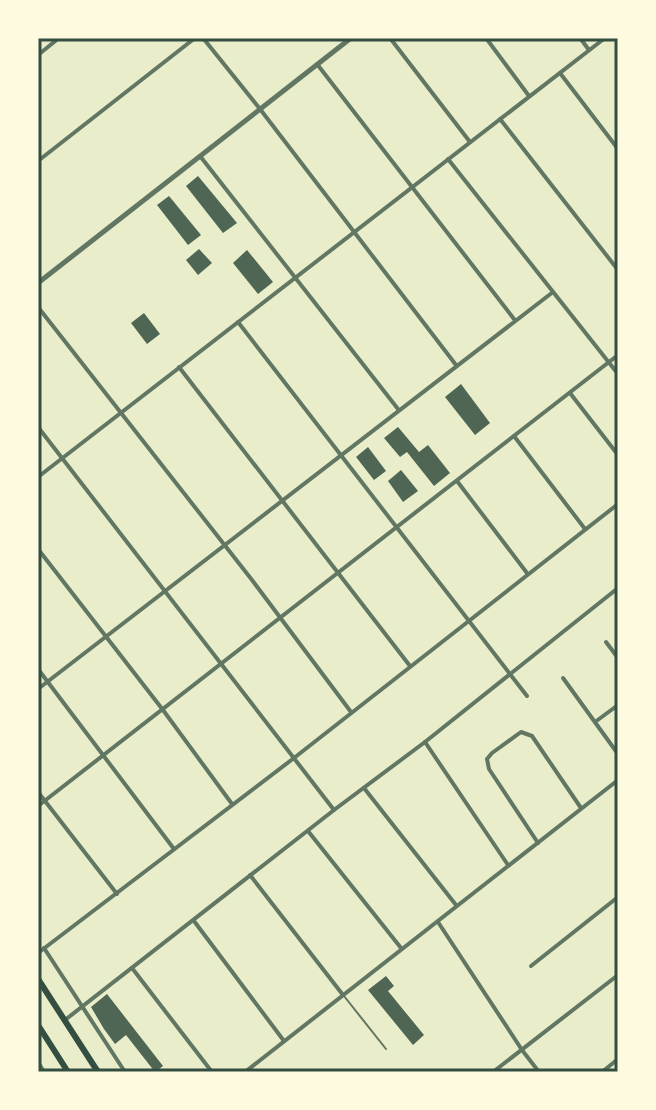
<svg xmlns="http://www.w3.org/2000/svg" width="656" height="1110" font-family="Bitter,serif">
<rect width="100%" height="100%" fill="#e9edc9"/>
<g fill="#4f6655">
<polygon points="198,176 237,223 223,233 186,186"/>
<polygon points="169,196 201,235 188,245 157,205"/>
<polygon points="199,249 212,263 198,275 186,260"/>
<polygon points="247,250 273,282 258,294 233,263"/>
<polygon points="144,313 160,334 147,344 131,323"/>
<polygon points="461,384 490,423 475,435 445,397"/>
<polygon points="398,427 419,452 428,445 450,473 434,486 407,452 400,457 384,438"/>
<polygon points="368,447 386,471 374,480 356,457"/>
<polygon points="401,470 418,491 403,502 388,481"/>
<polygon points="386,976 394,986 388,991 424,1035 413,1045 368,990"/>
<polygon points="107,994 163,1066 155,1072 126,1035 115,1044 104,1029 91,1007"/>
</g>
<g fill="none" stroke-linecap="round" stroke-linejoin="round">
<polyline stroke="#617663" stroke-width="2" points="344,996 386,1049"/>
<g stroke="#617663" stroke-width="4">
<polyline points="203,38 260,109 456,365"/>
<polyline points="390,38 470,142"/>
<polyline points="486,38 529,96"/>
<polyline points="580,38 589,50"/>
<polyline points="38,55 59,38"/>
<polyline points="317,64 514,319"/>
<polyline points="560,73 618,149"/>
<polyline points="500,119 618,270"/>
<polyline points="200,156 398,409"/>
<polyline points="448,159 618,374"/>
<polyline points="38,161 195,38"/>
<polyline points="38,307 252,580 351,712"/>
<polyline points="238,322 527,696"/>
<polyline points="179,367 410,666"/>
<polyline points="570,393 618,455"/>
<polyline points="38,427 334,810"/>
<polyline points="514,436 585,529"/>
<polyline points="38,477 605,38"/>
<polyline points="457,481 527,573"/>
<polyline points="38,549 163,710 232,804"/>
<polyline points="606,642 618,658"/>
<polyline points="38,669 174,849"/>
<polyline points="563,678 618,754"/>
<polyline points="38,689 553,292"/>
<polyline points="595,722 618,705"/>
<polyline points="425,742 508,865"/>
<polyline points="364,788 456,905"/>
<polyline points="38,792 117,894"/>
<polyline points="38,806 618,355"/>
<polyline points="308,831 401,948"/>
<polyline points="538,843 489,769 487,759 492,753 521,732 532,736 581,808"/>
<polyline points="250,875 343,995"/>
<polyline points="194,921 284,1041"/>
<polyline points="438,922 522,1050 539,1072"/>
<polyline points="44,948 125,1072"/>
<polyline points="38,953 294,758 618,504"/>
<polyline points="531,966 618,897"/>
<polyline points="132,968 212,1072"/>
<polyline points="65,1020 334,810 425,742 618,588"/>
<polyline points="38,1062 44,1072"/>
<polyline points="245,1072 618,780"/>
<polyline points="493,1072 618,975"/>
<polyline points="602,1072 618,1059"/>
</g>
<polyline stroke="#617663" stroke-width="5" points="38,283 351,38"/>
<g stroke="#344e41" stroke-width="6">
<polyline points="38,979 98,1072"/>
<polyline points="38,1025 68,1072"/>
</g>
</g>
<rect width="656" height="1110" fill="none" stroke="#fefae0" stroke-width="80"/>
<rect x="40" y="40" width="576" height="1030" fill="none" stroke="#344e41" stroke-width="3"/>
</svg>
